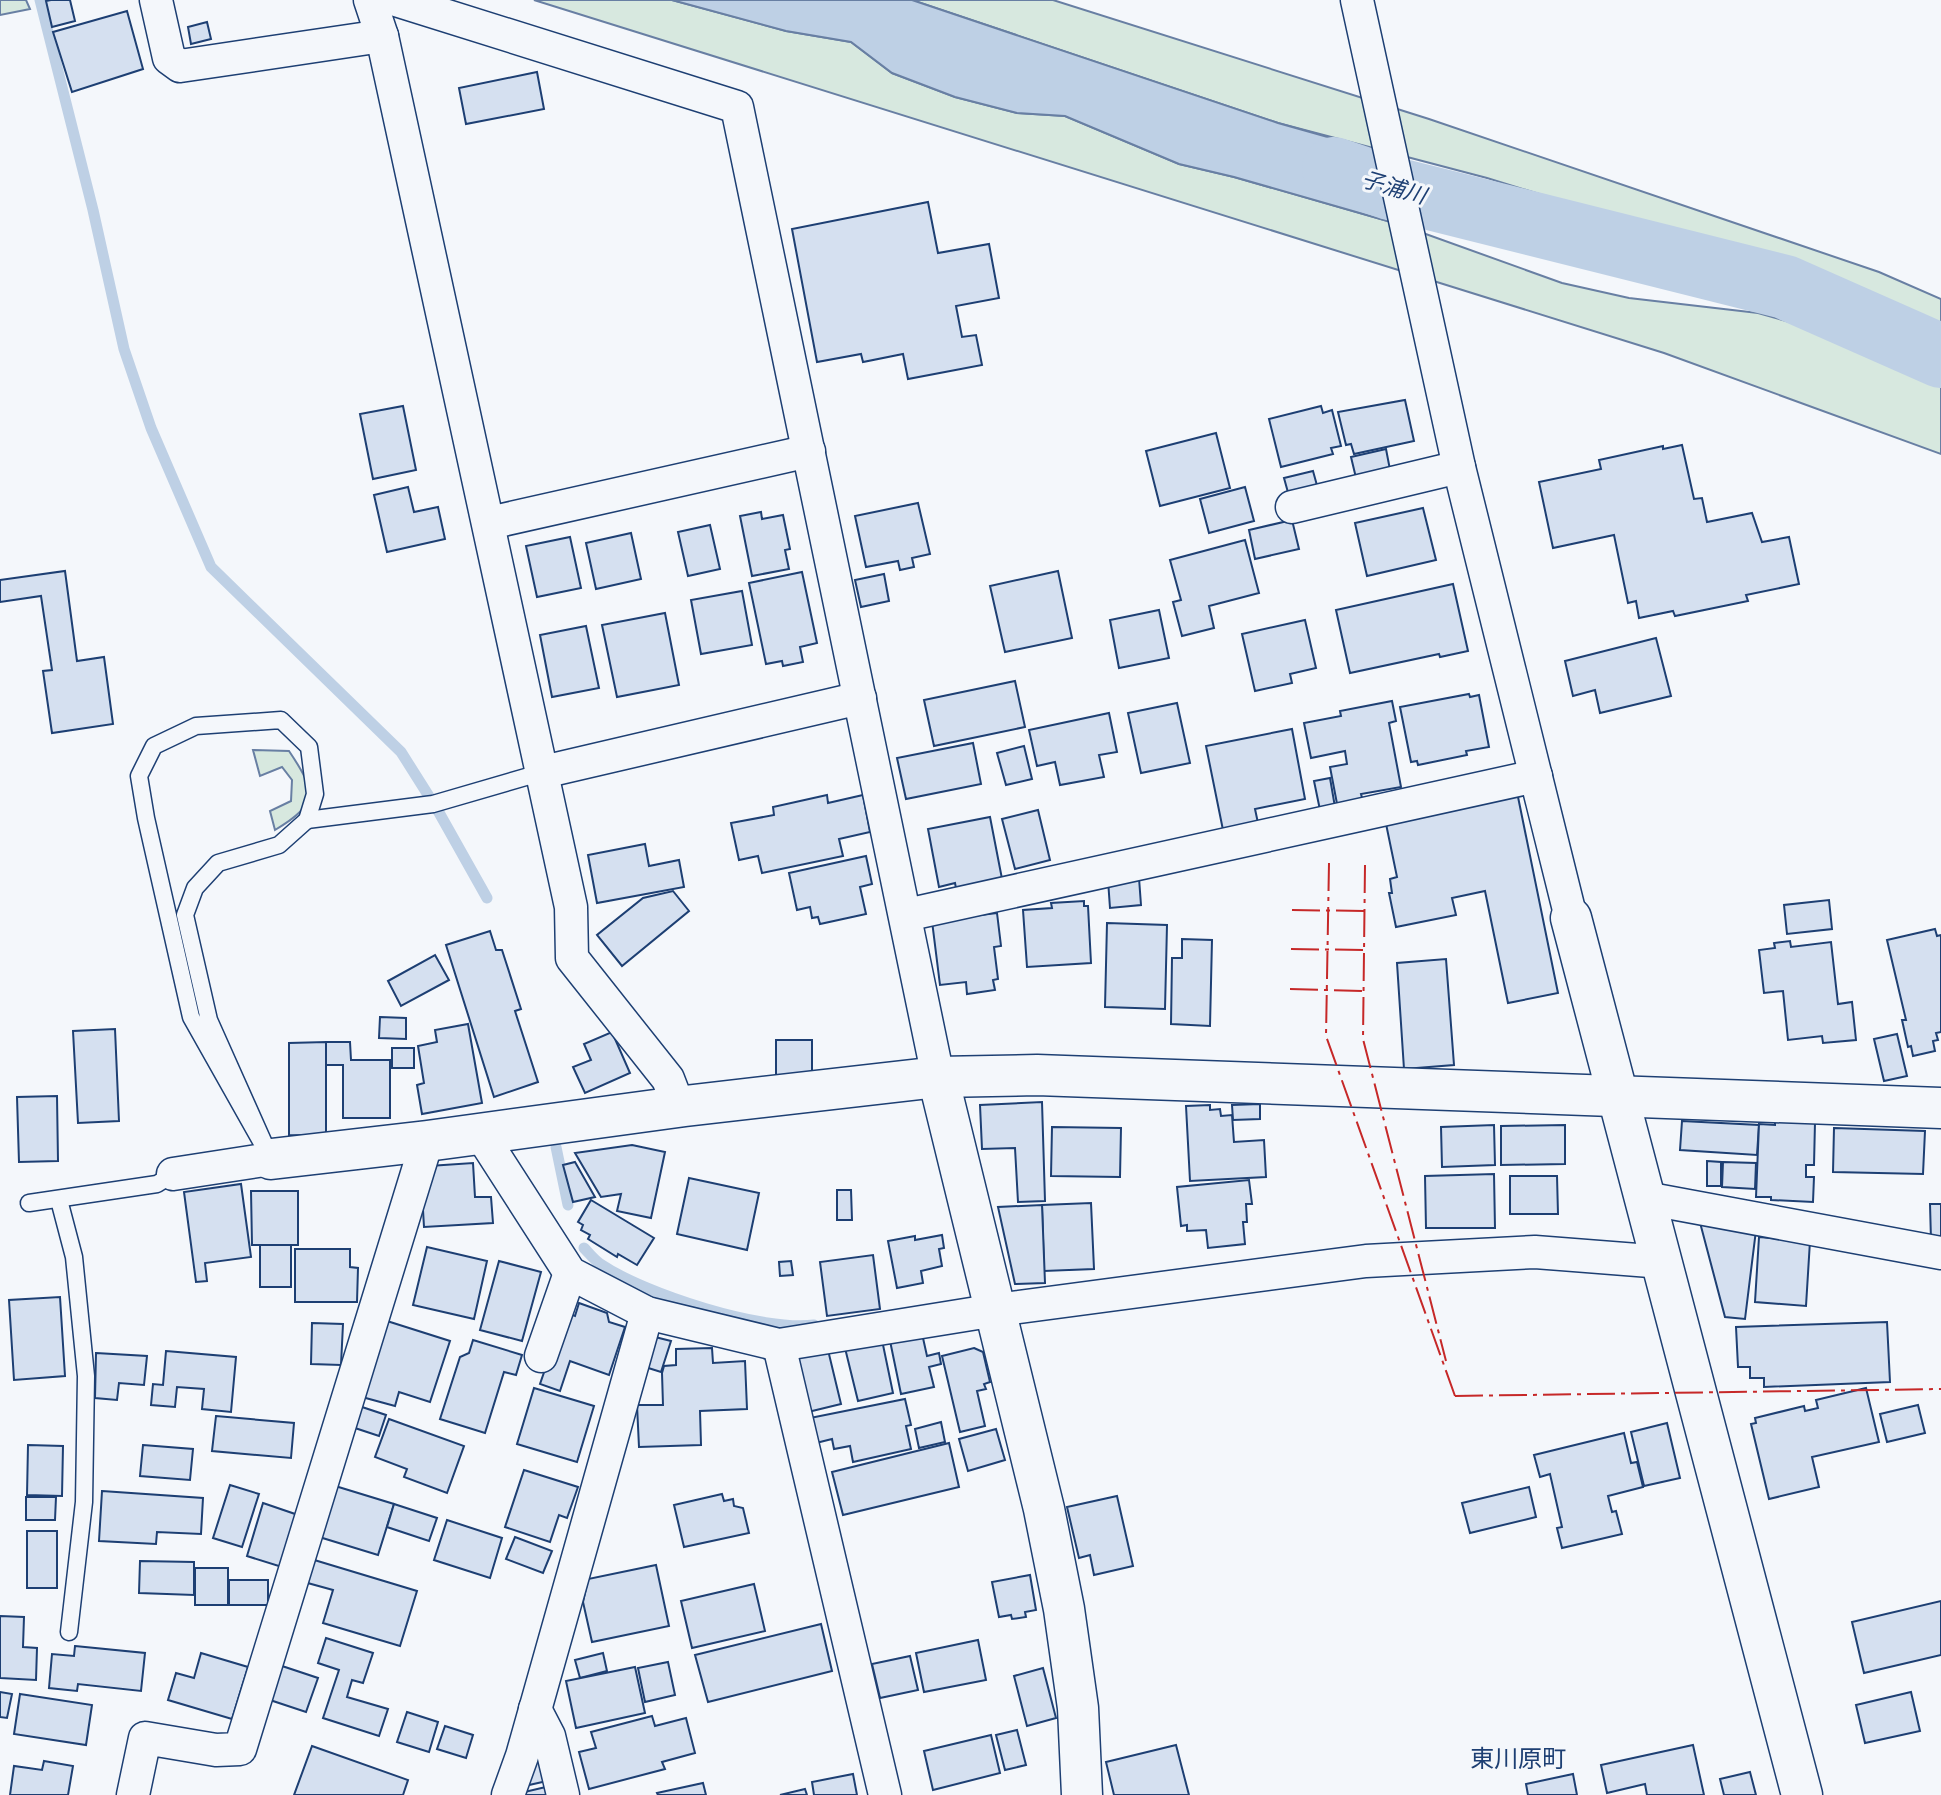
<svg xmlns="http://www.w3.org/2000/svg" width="1941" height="1795" font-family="Figtree,'Noto Sans JP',sans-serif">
<rect width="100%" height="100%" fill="#f4f7fb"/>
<g fill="#d7e8df" stroke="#687fa3" stroke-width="2">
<polygon points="0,0 26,0 30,9 0,15"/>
<polygon points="534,0 672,0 786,31 851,42 892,73 955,97 1017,113 1065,116 1179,164 1234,177 1398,224 1562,283 1629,298 1758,313 1842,337 1920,369 1941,383 1941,454 1664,353"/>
<polygon points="912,0 1053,0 1429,119 1879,272 1941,299 1941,337 1909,318 1711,247 1487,178 1278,123"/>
<path d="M253,750L289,751C316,791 319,804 275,830L270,811L291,801L292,780L282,767L260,776Z"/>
</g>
<polygon fill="#bed0e5" stroke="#687fa3" stroke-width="2" points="672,0 912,0 1278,123 1381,152 1398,224 1234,177 1179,164 1065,116 1017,113 955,97 892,73 851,42 786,31"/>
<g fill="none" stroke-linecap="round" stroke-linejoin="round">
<g stroke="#bed0e5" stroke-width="11">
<polyline points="40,0 93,210 124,349 151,428 211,567 401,752 437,809 487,898"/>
<polyline points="556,1147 568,1205"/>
<path d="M584,1248C590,1254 595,1261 602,1265C645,1294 763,1332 814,1325"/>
</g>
<polyline stroke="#bed0e5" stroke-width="64" points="1334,169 1390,188 1785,287 1941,356"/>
</g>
<g fill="#d5e0f0" stroke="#1d3f73" stroke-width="2">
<polygon points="51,0 70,0 75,21 52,27 46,1"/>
<polygon points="127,11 143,69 72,92 53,32"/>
<polygon points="207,22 211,39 191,44 188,27"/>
<polygon points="537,72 544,109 466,124 459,88"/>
<polygon points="928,202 938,253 989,244 999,298 956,306 962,337 976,335 982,365 908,379 903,354 863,362 861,354 817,362 792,229"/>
<polygon points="1405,400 1414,441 1354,454 1351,444 1346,445 1338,412"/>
<polygon points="403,406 416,470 373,479 360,414"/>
<polygon points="1321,406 1323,413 1332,410 1341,446 1331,448 1333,454 1281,467 1269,419"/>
<polygon points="1216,433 1230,488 1160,506 1146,451"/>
<polygon points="1682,445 1694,499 1702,498 1707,522 1752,513 1762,542 1789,537 1799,584 1746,595 1748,601 1675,616 1673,611 1639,618 1636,601 1628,603 1614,535 1553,548 1539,482 1601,469 1599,460 1663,446 1663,449"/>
<polygon points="1386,449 1391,475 1357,482 1351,457"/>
<polygon points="1313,471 1318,489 1289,496 1284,478"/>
<polygon points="408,487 414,512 438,507 445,539 387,552 374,495"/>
<polygon points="1245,487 1254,521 1209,533 1200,499"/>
<polygon points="918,503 930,554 912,558 914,567 900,570 898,561 866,567 855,516"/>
<polygon points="1423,508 1436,560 1367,576 1355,523"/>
<polygon points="761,512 762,519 783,515 790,549 785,550 789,569 752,576 740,516"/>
<polygon points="1292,520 1299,549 1255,559 1249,530"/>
<polygon points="710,525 720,569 688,576 678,532"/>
<polygon points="631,533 641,579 596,589 586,543"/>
<polygon points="570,537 581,588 537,597 526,546"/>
<polygon points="1245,540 1259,593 1209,606 1214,628 1182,636 1173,602 1181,600 1170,560"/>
<polygon points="65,571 77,661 104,657 113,724 52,733 43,671 52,670 41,596 0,602 0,580"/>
<polygon points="1058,571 1072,638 1005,652 990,586"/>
<polygon points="802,572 817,643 800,647 803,662 783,666 782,661 766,664 749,583"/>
<polygon points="884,574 889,601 861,607 855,580"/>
<polygon points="1453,584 1468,651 1440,657 1439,654 1350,673 1336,610"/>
<polygon points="742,591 752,645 701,654 691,600"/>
<polygon points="1159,610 1169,658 1119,668 1110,620"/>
<polygon points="665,613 679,685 617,697 602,625"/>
<polygon points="1305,620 1316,668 1290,674 1292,683 1255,691 1242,634"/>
<polygon points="586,626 599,688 552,697 540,635"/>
<polygon points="1656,638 1671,696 1600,713 1595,690 1573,696 1565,661"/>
<polygon points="1015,681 1025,727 934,746 924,700"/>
<polygon points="1469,694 1470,697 1479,695 1489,747 1466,751 1467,755 1418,765 1417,761 1411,762 1400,707"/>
<polygon points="1392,701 1396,721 1389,723 1401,787 1361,794 1364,805 1338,809 1330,767 1347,764 1345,751 1311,758 1304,723 1341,716 1340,711"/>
<polygon points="1177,703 1190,763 1141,773 1128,713"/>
<polygon points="1109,713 1117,752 1099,755 1104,777 1060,785 1055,762 1037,766 1029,730"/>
<polygon points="1292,729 1305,799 1255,809 1258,823 1223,830 1206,746"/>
<polygon points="973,743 981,784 906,799 897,758"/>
<polygon points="1024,746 1032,779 1006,785 997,753"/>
<polygon points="1330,778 1335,807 1320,810 1314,781"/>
<polygon points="1517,792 1558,993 1508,1003 1485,891 1452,898 1456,915 1396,927 1389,893 1392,893 1390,879 1397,877 1385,819"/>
<polygon points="827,795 828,803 863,795 870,832 839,839 843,856 762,873 758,856 739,860 731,823 774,815 773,807"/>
<polygon points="1038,810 1050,860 1015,869 1002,819"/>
<polygon points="990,817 1003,884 957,893 955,883 939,887 928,829"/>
<polygon points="645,844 649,866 679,860 684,887 597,903 588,855"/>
<polygon points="866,856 872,884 860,887 866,914 820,924 818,917 812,918 810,907 797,910 789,873"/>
<polygon points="1139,878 1141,905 1110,908 1108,880"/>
<polygon points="673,891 689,911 622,966 597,935 643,898"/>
<polygon points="1829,900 1832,929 1787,934 1784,905"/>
<polygon points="1084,901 1084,906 1088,906 1091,963 1027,967 1023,910 1052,908 1051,903"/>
<polygon points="997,913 1001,946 994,947 998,979 993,980 995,990 967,994 966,982 940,985 932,921"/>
<polygon points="1107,923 1167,925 1165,1009 1105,1007"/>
<polygon points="1935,929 1937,936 1941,935 1941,1032 1936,1033 1938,1040 1933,1041 1935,1051 1913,1056 1911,1046 1908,1047 1902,1020 1906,1020 1887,940"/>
<polygon points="490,931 496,950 502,950 521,1009 515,1011 538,1082 494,1097 446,945"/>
<polygon points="1182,939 1212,940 1210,1026 1171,1024 1172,958 1182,958"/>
<polygon points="1790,941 1791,947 1831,942 1838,1004 1852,1002 1856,1040 1823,1043 1822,1036 1788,1040 1783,991 1764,993 1759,950 1775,948 1774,943"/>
<polygon points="435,955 449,980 401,1006 388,981"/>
<polygon points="1446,959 1454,1065 1404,1069 1397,963"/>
<polygon points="380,1017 406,1018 406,1039 379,1038"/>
<polygon points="468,1024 482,1103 422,1114 417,1085 424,1083 418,1046 437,1042 435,1030"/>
<polygon points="115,1029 119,1121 78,1123 73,1031"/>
<polygon points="612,1032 630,1073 585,1093 573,1067 591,1060 584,1044"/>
<polygon points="1897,1034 1907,1076 1884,1081 1874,1039"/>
<rect x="776" y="1040" width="36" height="35"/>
<polygon points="326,1042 326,1136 289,1135 289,1043"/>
<polygon points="326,1042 350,1042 351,1060 390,1060 390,1118 343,1118 343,1065 326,1065"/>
<rect x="392" y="1048" width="22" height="20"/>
<polygon points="57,1096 58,1161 19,1162 17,1097"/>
<polygon points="1042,1102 1045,1201 1018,1202 1015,1148 982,1149 980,1105"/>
<polygon points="1260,1104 1260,1119 1233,1120 1232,1105"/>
<polygon points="1210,1105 1210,1110 1220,1109 1221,1116 1232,1115 1234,1142 1264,1140 1266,1177 1190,1181 1186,1106"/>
<polygon points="1682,1121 1759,1125 1757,1155 1680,1150"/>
<polygon points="1775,1121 1815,1122 1814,1165 1806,1165 1806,1177 1814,1177 1813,1202 1771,1200 1771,1197 1756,1197 1759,1124 1775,1125"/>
<polygon points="1494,1125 1495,1165 1442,1167 1441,1127"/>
<polygon points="1565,1125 1565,1164 1501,1165 1501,1126"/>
<polygon points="1052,1127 1121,1128 1120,1177 1051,1176"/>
<polygon points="1834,1128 1925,1131 1923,1174 1833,1172"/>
<polygon points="632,1145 665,1152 651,1218 617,1211 621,1194 601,1197 575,1153"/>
<polygon points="1707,1161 1721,1162 1721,1186 1707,1186"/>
<polygon points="575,1162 595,1197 573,1202 563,1165"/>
<polygon points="1723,1162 1756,1163 1755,1189 1722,1187"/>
<polygon points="473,1163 475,1197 491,1197 493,1223 424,1227 422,1193 429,1166"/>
<polygon points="1494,1174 1495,1228 1426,1228 1425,1176"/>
<polygon points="1510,1176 1557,1176 1558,1214 1510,1214"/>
<polygon points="689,1178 759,1193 747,1250 677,1234"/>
<polygon points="1249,1180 1252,1204 1246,1204 1247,1222 1243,1222 1245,1244 1208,1248 1206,1230 1187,1231 1187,1225 1181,1226 1177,1187"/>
<polygon points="241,1184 251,1257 205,1263 207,1281 196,1282 184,1192"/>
<polygon points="837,1190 851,1190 852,1220 837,1220"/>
<polygon points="251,1191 298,1191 298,1245 252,1245"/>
<polygon points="591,1200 654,1238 637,1265 618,1254 617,1257 588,1239 590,1235 581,1230 583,1225 578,1222"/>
<polygon points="1091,1203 1094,1269 1044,1271 1042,1205"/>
<polygon points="1930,1204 1941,1204 1941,1240 1931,1240"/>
<polygon points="1042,1205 1045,1283 1015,1284 998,1207"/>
<polygon points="1698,1215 1757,1222 1745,1319 1725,1317"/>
<polygon points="942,1235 944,1248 939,1249 942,1266 921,1271 923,1283 897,1288 888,1241 915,1236 915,1240"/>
<polygon points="1759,1237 1810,1241 1806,1306 1755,1302"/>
<rect x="260" y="1245" width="31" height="42"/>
<polygon points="427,1247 487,1261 474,1319 413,1305"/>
<polygon points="295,1249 350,1249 350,1267 358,1268 357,1302 295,1302"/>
<polygon points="873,1255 880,1309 827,1316 820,1262"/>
<polygon points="499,1261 541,1272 522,1341 480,1330"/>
<polygon points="791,1261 793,1275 780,1276 779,1262"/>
<polygon points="60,1297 65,1376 14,1380 9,1300"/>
<polygon points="579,1303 607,1313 609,1322 625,1327 609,1375 570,1361 560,1391 540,1384 565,1312 575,1316"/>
<polygon points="387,1321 450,1341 430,1402 399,1392 395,1406 362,1397"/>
<polygon points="1887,1322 1890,1382 1764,1387 1764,1378 1750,1378 1750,1367 1738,1367 1736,1327"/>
<polygon points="312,1323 343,1324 341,1365 311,1364"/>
<polygon points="921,1329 927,1356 939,1353 941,1364 929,1367 934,1387 901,1394 889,1336"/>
<polygon points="651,1336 671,1341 661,1372 642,1366"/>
<polygon points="473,1340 522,1355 516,1375 504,1372 485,1433 440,1419 460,1357 469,1353"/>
<polygon points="882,1340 893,1393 858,1401 845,1348"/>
<polygon points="712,1348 713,1363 745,1361 747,1409 700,1411 701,1445 639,1447 637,1405 663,1405 662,1373 664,1366 676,1365 676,1349"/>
<polygon points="974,1348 983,1352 990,1382 984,1384 986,1389 977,1391 985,1426 960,1432 942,1356"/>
<polygon points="828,1350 841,1404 808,1412 795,1357"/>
<polygon points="166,1351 236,1357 231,1412 202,1409 204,1389 177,1387 175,1407 151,1405 153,1384 163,1385"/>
<polygon points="96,1353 147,1356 144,1385 119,1383 117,1400 95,1398"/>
<polygon points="534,1388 594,1406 577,1462 517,1444"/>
<polygon points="1866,1388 1879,1442 1812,1457 1819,1487 1769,1499 1751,1424 1756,1423 1755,1418 1804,1406 1805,1411 1818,1408 1816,1400"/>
<polygon points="905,1399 911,1425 906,1426 911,1449 853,1462 850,1446 834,1449 832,1439 816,1443 810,1418"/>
<polygon points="1918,1405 1925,1433 1887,1442 1880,1414"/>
<polygon points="359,1406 386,1415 379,1436 352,1427"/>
<polygon points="216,1416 294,1423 291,1458 212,1451"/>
<polygon points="389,1419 464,1446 447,1493 404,1477 407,1469 375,1457"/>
<polygon points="941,1422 945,1442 919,1448 915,1429"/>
<polygon points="1667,1423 1680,1478 1644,1486 1631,1432"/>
<polygon points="996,1429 1005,1460 968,1471 959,1439"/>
<polygon points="1624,1433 1631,1463 1637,1462 1643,1487 1608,1496 1612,1512 1616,1511 1622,1534 1562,1548 1557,1528 1562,1527 1550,1474 1540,1477 1534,1455"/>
<polygon points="949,1443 959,1487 843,1515 832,1472"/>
<polygon points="28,1445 63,1446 62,1496 27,1495"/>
<polygon points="143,1445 193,1449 190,1480 140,1476"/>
<polygon points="524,1470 578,1487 567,1518 559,1515 550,1542 505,1527"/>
<polygon points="230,1485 259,1494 242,1547 213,1538"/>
<polygon points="332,1485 394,1504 378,1555 316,1536"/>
<polygon points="1529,1487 1536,1517 1470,1533 1462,1503"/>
<polygon points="102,1491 203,1498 201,1534 157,1532 156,1544 99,1541"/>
<polygon points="722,1494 724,1501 733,1499 734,1506 743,1508 749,1533 684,1547 674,1505"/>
<polygon points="1117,1496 1133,1566 1094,1575 1090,1555 1079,1558 1067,1507"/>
<polygon points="26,1497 56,1497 55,1520 26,1520"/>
<polygon points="263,1503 298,1515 282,1567 247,1556"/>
<polygon points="394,1504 437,1518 429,1541 387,1527"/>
<polygon points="447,1520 502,1538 490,1578 434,1560"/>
<rect x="27" y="1531" width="30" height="57"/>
<polygon points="515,1537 552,1551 543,1573 506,1559"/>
<polygon points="311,1559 417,1591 400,1646 323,1623 333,1590 304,1582"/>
<polygon points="140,1561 194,1562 194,1595 139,1593"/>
<polygon points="656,1565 669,1626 592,1642 583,1602 588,1579"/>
<rect x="195" y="1568" width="33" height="37"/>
<polygon points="1030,1575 1036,1610 1025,1612 1026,1617 1012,1619 1011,1615 999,1617 992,1582"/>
<rect x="229" y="1580" width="39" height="25"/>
<polygon points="754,1584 765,1631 692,1648 681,1601"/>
<polygon points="1941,1601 1941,1655 1864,1673 1852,1622"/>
<polygon points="0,1616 24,1617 23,1647 37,1648 36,1680 0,1678"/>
<polygon points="821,1624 832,1671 708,1702 695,1655"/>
<polygon points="326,1638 373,1653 363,1683 352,1680 347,1697 388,1709 379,1736 323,1718 339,1670 318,1663"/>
<polygon points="978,1640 986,1680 924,1692 916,1653"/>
<polygon points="75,1646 145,1653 141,1691 78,1684 77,1691 49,1688 52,1654 74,1656"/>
<polygon points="201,1653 248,1667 232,1719 168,1700 176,1673 194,1678"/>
<polygon points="603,1653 607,1671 580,1678 575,1660"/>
<polygon points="910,1656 918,1690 880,1698 872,1664"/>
<polygon points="668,1662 675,1695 645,1702 638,1668"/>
<polygon points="276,1664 318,1678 306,1712 264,1698"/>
<polygon points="635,1667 645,1713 576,1728 566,1681"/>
<polygon points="1043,1668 1056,1718 1027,1726 1014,1676"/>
<polygon points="0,1692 12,1694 7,1718 0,1717"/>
<polygon points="1911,1692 1920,1731 1865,1743 1856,1705"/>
<polygon points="20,1694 92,1705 86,1745 14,1734"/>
<polygon points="407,1712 438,1722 429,1752 397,1742"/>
<polygon points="652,1716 655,1726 686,1718 695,1753 662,1762 665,1769 589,1789 579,1752 596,1748 591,1732"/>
<polygon points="445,1726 473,1735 466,1758 437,1749"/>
<polygon points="1017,1730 1026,1765 1005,1770 996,1735"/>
<polygon points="991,1735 1000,1773 933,1790 924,1751"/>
<polygon points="1176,1745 1189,1795 1114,1795 1106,1762"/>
<polygon points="1693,1745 1704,1795 1647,1795 1645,1784 1607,1793 1601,1765"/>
<polygon points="312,1746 408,1780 403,1795 294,1795"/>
<polygon points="542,1760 547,1781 520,1787 530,1763"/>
<polygon points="44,1761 73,1766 68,1795 10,1795 14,1766 42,1770"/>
<polygon points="1750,1772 1756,1795 1724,1795 1720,1779"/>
<polygon points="853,1774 857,1795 814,1795 812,1782"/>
<polygon points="1573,1774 1577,1795 1528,1795 1526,1784"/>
<polygon points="703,1783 706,1795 658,1795 657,1793"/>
<polygon points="550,1786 552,1795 516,1795 516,1794"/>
<polygon points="805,1789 807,1795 780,1795"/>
</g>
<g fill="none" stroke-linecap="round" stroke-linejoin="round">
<g stroke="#1d3f73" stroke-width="19">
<g id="service">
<polygon points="281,720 309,747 315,794 307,820 279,845 218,863 195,888 185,915 209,1020 271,1159 191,1017 146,818 139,776 154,746 196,726"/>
<polyline points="307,820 433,804 543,772"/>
<polyline points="59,1200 74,1257 86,1376 84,1502 69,1632"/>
<polyline points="29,1203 157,1184 173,1174"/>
</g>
</g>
<g stroke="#1d3f73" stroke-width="35">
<g id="minor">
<polyline points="156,0 169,58 180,66 382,36"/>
<polyline points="370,0 382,36 571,907 572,958 668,1079 673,1092 673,1108"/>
<polyline points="396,0 737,107 938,1077"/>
<polyline points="1357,0 1459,467 1571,918"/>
<polyline points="1292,507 1459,467"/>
<polyline points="489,523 809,451"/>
<polyline points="543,772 860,698"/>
<polyline points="906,915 1536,776"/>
<polyline points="480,1133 570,1273 647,1313 779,1345 996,1310 1366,1261 1535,1252 1663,1262"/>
<polyline points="173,1174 271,1159"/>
<polyline points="1645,1198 1941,1253"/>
<polyline points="779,1345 885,1795"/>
<polyline points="541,1356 570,1273"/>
<polyline points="535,1709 549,1736 563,1795"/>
<polyline points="133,1795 145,1738 216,1750 240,1749 427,1141"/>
<polyline points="508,1795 522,1756 647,1313"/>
</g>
</g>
<g stroke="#1d3f73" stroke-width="43">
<g id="tertiary">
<polyline points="1571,918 1802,1795"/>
<polyline points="938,1077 1044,1509 1064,1609 1078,1708 1082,1795"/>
<polyline points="271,1159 427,1141 685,1106 938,1077 1037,1075 1941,1108"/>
</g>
</g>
<use href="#service" stroke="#f4f7fb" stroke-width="16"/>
<use href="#minor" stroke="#f4f7fb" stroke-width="32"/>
<use href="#tertiary" stroke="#f4f7fb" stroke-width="40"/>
<g stroke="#c62828" stroke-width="2" stroke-dasharray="28 6 4 6" stroke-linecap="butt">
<polyline points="1329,863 1326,1036 1455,1396"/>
<polyline points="1365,865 1363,1039 1446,1361"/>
<polyline points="1292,910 1364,911"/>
<polyline points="1291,949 1364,950"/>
<polyline points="1290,989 1363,991"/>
<polyline points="1455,1396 1941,1389"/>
</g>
</g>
<g text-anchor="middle" stroke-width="6" stroke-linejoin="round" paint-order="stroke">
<g font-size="22" font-style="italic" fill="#1d3f73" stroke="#f4f7fb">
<text transform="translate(1394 187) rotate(16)" y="8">子浦川</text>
</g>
<g font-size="24" fill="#1d3f73" stroke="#f4f7fb">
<text x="1518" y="1767">東川原町</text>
</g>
</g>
</svg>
